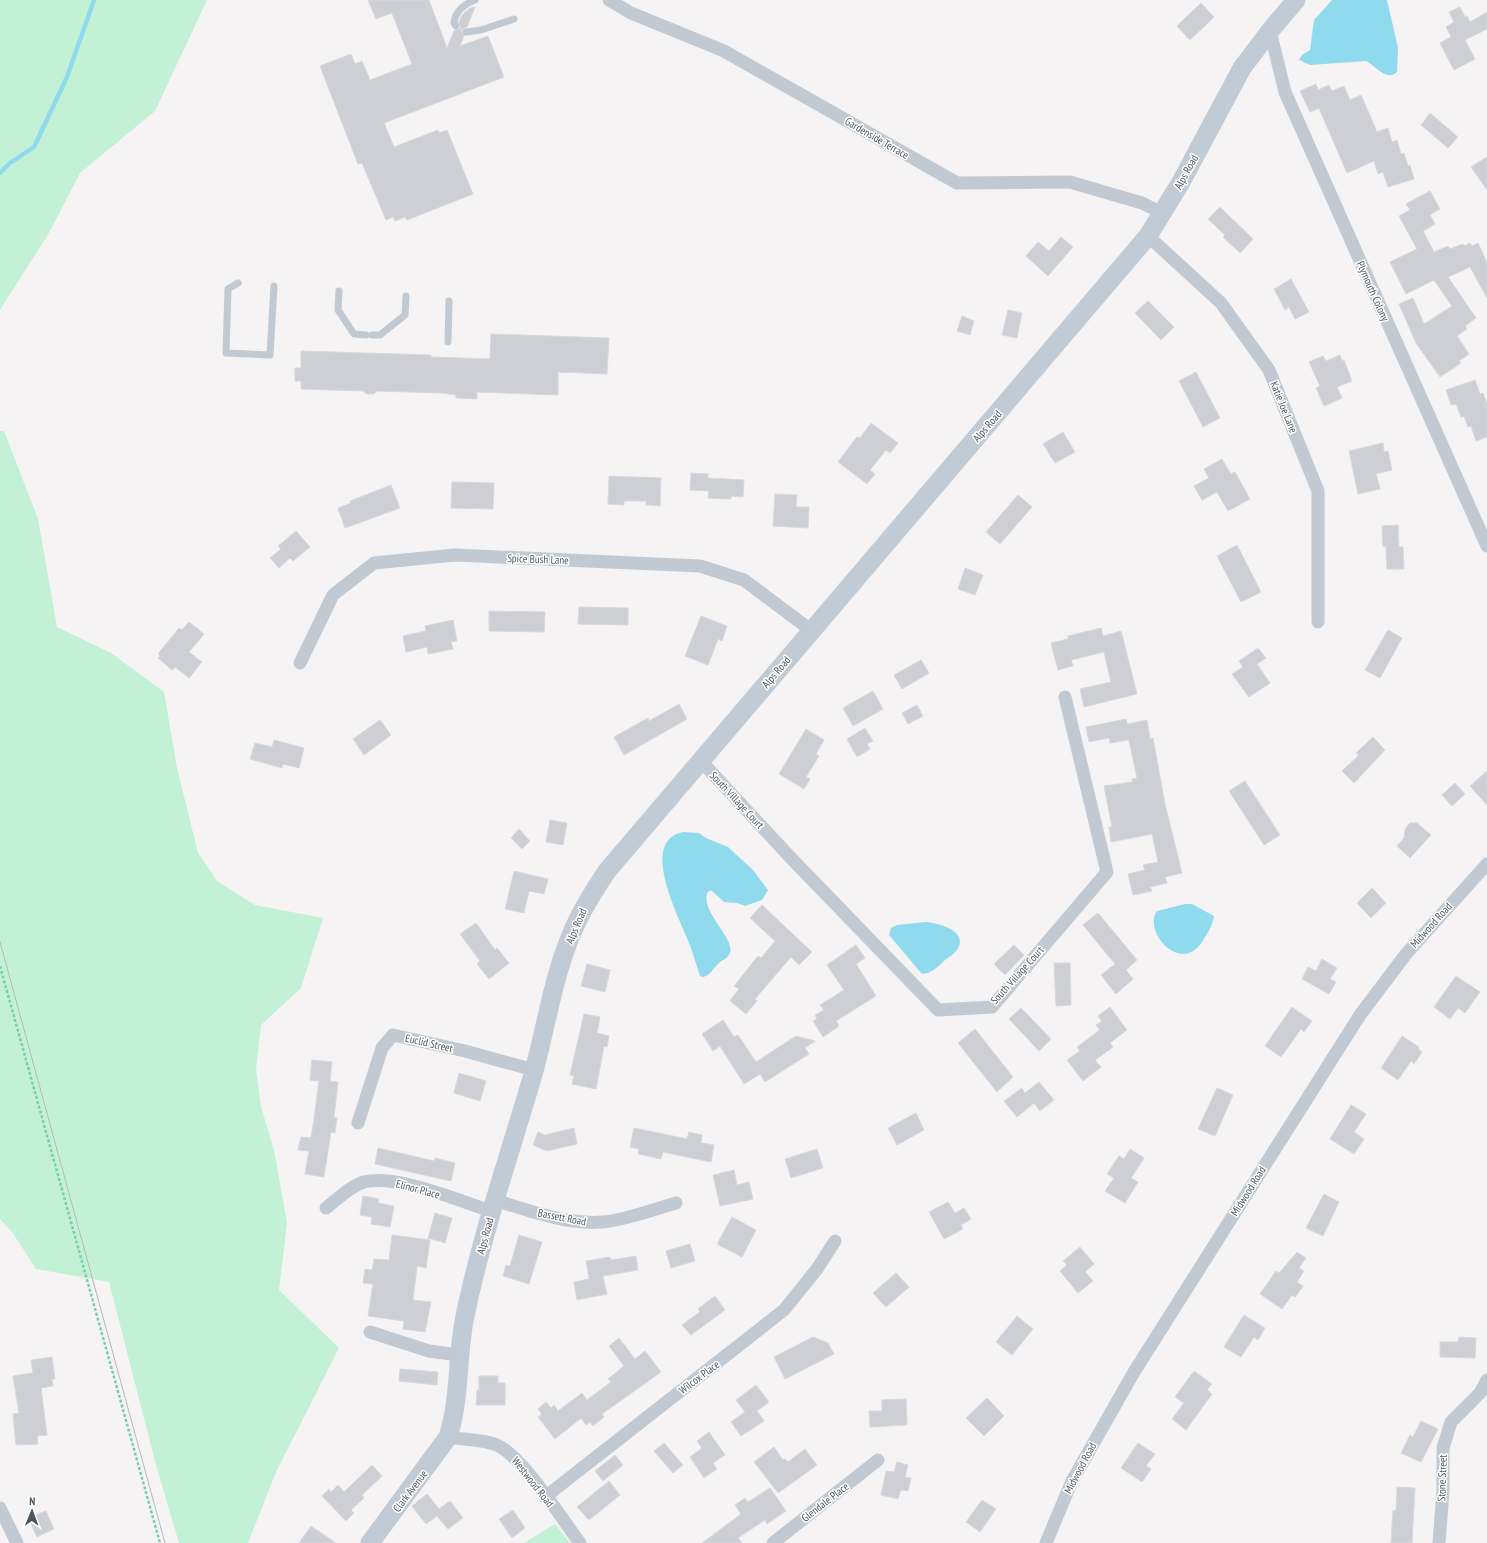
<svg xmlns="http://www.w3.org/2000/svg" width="1487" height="1543" font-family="'PT Sans Narrow',sans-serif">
<rect width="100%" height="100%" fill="#f5f3f3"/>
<g fill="#c3f1d5">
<polygon points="0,0 207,0 155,111 80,173 49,233 0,310"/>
<polygon points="0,431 4,431 38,519 57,627 111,653 164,692 177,768 198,853 218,882 255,905 323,918 301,988 261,1025 256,1069 261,1107 274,1150 287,1223 279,1290 339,1348 276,1472 248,1543 179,1543 156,1465 109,1282 36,1269 12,1232 0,1219"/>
<polygon points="555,1524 570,1543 524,1543"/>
</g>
<g fill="#90daee">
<path d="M1332,0H1387L1398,48L1397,72C1386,82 1376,66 1366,61L1310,65L1299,60L1302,55L1310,50L1314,20Z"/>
<path d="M683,832L699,833L706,838L728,847L753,870L768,890L762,900L745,906L737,903L724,902L711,890L707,893C701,914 738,940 729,955C727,959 722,960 719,963C713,968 711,975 703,977L700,976C696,963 692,950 687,938C678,915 639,841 683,832Z"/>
<path d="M1185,904H1192L1214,916C1213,924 1209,931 1204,939C1181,978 1142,930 1157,911Z"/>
<path d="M926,922C938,923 970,931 957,950C954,954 949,957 945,960C938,967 932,973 922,974L889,935L891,928L897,925Z"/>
</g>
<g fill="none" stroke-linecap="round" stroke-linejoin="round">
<polyline stroke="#90daee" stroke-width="4.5" points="0,173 10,163 34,147 67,77 94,0"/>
</g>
<g fill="#cdcfd5" stroke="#d7d9de">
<polygon points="368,0 429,0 447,48 454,31 461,28 459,22 462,15 470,8 475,7 467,27 461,30 464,36 460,46 488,36 504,77 384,123 394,147 438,130 439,133 447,130 473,194 407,220 405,217 395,221 393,217 386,220 362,163 358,164 320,66 351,54 355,64 362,61 370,80 412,64 392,13 376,19"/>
<polygon points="1201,3 1214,17 1190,40 1177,26"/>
<polygon points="1460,7 1465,17 1467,16 1470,22 1487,12 1487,29 1465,40 1475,59 1454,70 1440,43 1451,37 1446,27 1454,22 1449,12"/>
<polygon points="1316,84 1318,90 1329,85 1332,91 1344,86 1350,100 1361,95 1377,132 1388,128 1392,142 1397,140 1401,154 1404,153 1408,166 1410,165 1414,179 1388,187 1383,172 1378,174 1374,161 1347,173 1319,108 1310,112 1300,91"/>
<polygon points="1430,113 1458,137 1448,148 1421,125"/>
<polygon points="1487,157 1487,190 1471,167"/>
<polygon points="1430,191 1440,209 1430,215 1435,224 1423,231 1434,252 1448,246 1450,249 1463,244 1464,246 1470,243 1472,246 1478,243 1487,263 1487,298 1470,267 1448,277 1476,318 1465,326 1467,329 1457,336 1469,354 1459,361 1461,363 1440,377 1416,343 1399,304 1413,298 1424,324 1452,306 1434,280 1406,294 1390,262 1417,249 1399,216 1410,210 1406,204"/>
<polygon points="1220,207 1253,239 1240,253 1223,237 1225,235 1208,219"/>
<polygon points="1061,237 1073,247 1048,276 1026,256 1038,242 1049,251"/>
<polygon points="1291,279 1309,312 1295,319 1289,307 1285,310 1274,289"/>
<polygon points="1148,301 1174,327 1161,340 1135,313"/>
<polygon points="1008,310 1022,313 1017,338 1002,335"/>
<polygon points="962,316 974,321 970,335 957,331"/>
<polygon points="491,334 609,338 607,374 558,372 558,395 477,392 477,399 456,398 456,395 441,393 377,391 374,394 366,394 363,391 301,389 301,381 295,381 295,368 301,368 301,351 431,355 431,357 490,359"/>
<polygon points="1340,355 1342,361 1344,360 1352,381 1337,387 1342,398 1324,406 1316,388 1320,386 1309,362 1323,356 1326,361"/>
<polygon points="1196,372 1220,418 1203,427 1179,381"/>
<polygon points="1475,380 1480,394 1483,393 1487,404 1487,437 1476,441 1471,426 1468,427 1464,416 1461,417 1456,404 1451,405 1446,390"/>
<polygon points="871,423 898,443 890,453 886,450 870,470 875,474 867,484 838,462 857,437 860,438"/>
<polygon points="1063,432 1075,452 1055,463 1043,444"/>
<polygon points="1383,443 1384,452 1388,451 1392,470 1376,474 1380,489 1358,494 1349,451"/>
<polygon points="1222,459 1231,474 1235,472 1250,499 1228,511 1217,492 1202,500 1194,486 1209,478 1204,469"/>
<polygon points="691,473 708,474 708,478 744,480 743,497 731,496 731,499 708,498 709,491 690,490"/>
<polygon points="609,476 661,478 660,506 646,505 646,501 624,501 624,505 608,504"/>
<polygon points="452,482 494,483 493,509 451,508"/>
<polygon points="391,485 400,508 345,528 338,508 351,503 350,501"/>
<polygon points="775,494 797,495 796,507 809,507 808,528 773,526"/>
<polygon points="1018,495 1032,507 1000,544 986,532"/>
<polygon points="1398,525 1399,547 1403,547 1404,569 1387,569 1386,547 1383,547 1382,526"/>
<polygon points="296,531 310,547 293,561 290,558 279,568 270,558 281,549 278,546"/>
<polygon points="1237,545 1261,592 1241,602 1217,556"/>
<polygon points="965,568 983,575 975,595 958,589"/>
<polygon points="579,607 628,608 628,625 578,624"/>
<polygon points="489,611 545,612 544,632 489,631"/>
<polygon points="701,616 727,626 722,641 718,639 708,665 685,656"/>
<polygon points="453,620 457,641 451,642 453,649 428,654 427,647 406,652 403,636 426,631 425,626"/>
<polygon points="189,622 204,634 189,652 202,662 189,678 175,667 172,670 158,658 160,656 158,654 179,628 182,630"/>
<polygon points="1101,628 1103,636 1121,631 1137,694 1084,707 1080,689 1111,682 1104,652 1071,660 1073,666 1058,670 1051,643 1068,639 1068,636"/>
<polygon points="1388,630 1402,638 1380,678 1365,670"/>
<polygon points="1258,648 1266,658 1257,664 1270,683 1249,697 1232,674 1243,667 1239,661"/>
<polygon points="921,660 929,673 902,689 894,675"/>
<polygon points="873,691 883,709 853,726 843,708"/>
<polygon points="679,704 687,719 624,755 614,737 648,718 649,721"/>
<polygon points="917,705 923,716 908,724 902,713"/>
<polygon points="1126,719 1127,724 1147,720 1150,739 1153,738 1165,804 1182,873 1165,877 1167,883 1150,887 1152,891 1133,895 1128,874 1145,870 1143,865 1158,862 1152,834 1111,842 1109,827 1112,827 1104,786 1132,782 1132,779 1137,778 1129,740 1110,743 1109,738 1089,742 1086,727"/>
<polygon points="380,720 391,735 364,755 353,739"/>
<polygon points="865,728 873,741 867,744 870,749 857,757 847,739"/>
<polygon points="806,729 824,740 816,754 819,756 806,777 810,779 804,789 779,774"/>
<polygon points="1373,737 1385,750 1354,783 1342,771 1359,755 1356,753"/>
<polygon points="274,740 304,748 299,768 283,764 282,768 250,759 255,743 272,747"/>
<polygon points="1487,771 1487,805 1470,786"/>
<polygon points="1245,781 1280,835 1264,845 1229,791"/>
<polygon points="1455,783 1465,794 1452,806 1442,795"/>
<polygon points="550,820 567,823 563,845 546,842"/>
<polygon points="1410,823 1417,823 1431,835 1410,858 1397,846 1404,838 1405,829"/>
<polygon points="519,829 530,841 522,849 511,838"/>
<polygon points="514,871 548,879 544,894 529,891 524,913 505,909"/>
<polygon points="1372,888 1386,903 1371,918 1357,903"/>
<polygon points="762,905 812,952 799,965 791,957 755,999 757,1001 746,1014 730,1001 739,989 734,986 758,956 761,958 775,941 750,918"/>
<polygon points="1098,913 1137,960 1126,970 1133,979 1116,994 1101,975 1115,964 1083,925"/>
<polygon points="476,923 495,950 497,948 509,963 489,979 477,964 480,961 460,934"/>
<polygon points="856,945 865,958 856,964 876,996 836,1021 839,1026 823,1037 813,1021 817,1019 815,1015 824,1010 820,1005 844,990 827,965"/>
<polygon points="1014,945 1024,955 1005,975 994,964"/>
<polygon points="1322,959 1337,968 1330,979 1336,982 1329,994 1302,979 1308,967 1316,971"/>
<polygon points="1054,963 1070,963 1071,1005 1056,1006"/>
<polygon points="587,964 610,970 605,992 581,986"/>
<polygon points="1456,976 1480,992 1465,1013 1458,1008 1450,1019 1434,1007"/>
<polygon points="1110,1007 1127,1030 1110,1043 1113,1047 1095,1060 1101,1067 1083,1081 1067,1060 1080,1051 1077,1047 1100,1030 1096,1025 1102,1021 1098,1016"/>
<polygon points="1292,1007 1312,1021 1304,1032 1301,1029 1281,1057 1265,1046"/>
<polygon points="1021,1008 1051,1039 1039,1051 1009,1019"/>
<polygon points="584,1014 600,1017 597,1033 609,1036 607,1047 604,1046 596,1089 572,1084 574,1076 570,1075"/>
<polygon points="723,1020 734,1037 738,1035 756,1062 796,1036 815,1041 805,1048 809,1054 765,1082 760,1074 744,1084 720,1046 713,1051 702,1034"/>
<polygon points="975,1029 1013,1077 997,1092 958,1043"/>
<polygon points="1402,1036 1419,1047 1418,1049 1422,1052 1414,1064 1411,1061 1398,1080 1381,1068"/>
<polygon points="312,1060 332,1062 330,1081 338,1082 334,1118 337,1118 335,1133 331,1132 324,1177 305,1174 309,1151 298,1150 301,1137 311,1138 314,1119 319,1081 310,1080"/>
<polygon points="459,1073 486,1081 480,1101 454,1093"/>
<polygon points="1039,1082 1054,1100 1040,1111 1034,1103 1017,1117 1004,1101 1022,1088 1025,1093"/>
<polygon points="1217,1088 1233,1095 1215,1136 1198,1129"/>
<polygon points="1351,1105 1366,1114 1354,1132 1364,1139 1354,1154 1330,1139"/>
<polygon points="916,1113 924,1130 897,1145 888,1128"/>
<polygon points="574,1128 577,1144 547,1151 533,1145 538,1132 545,1135"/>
<polygon points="634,1128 687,1139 689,1132 702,1135 701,1143 714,1145 711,1162 663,1152 661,1159 638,1154 639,1149 630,1147"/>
<polygon points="378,1148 434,1161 435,1158 455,1163 451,1181 375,1164"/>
<polygon points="817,1149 823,1168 791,1178 785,1159"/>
<polygon points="1130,1149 1144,1158 1131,1178 1138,1182 1125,1203 1105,1191 1114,1178 1107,1174 1119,1156 1124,1159"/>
<polygon points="734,1170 737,1185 749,1182 753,1199 720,1206 713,1175"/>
<polygon points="1324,1194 1339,1202 1323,1236 1306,1228"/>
<polygon points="363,1196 379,1199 378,1203 394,1206 390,1227 371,1224 372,1217 360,1215"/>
<polygon points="948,1202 955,1213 964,1208 971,1219 961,1225 963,1229 944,1239 929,1212"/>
<polygon points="435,1213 452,1218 445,1243 428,1238"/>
<polygon points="732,1217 756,1230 742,1257 717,1244"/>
<polygon points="392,1235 430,1240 426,1268 417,1266 413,1300 431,1302 425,1332 403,1329 404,1321 368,1316 373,1284 363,1283 365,1269 372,1270 374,1259 389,1260"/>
<polygon points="519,1235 542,1242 529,1284 503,1276 506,1265 510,1266"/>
<polygon points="690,1244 695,1261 671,1268 666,1251"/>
<polygon points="1080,1247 1094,1264 1085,1272 1093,1281 1078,1293 1060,1271 1067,1265 1063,1261"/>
<polygon points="1297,1252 1306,1258 1299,1268 1304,1271 1297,1282 1303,1286 1295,1297 1292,1295 1282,1309 1260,1294 1276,1271 1279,1273"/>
<polygon points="636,1256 638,1270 603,1276 607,1294 577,1300 574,1282 589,1279 586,1261 610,1257 611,1260"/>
<polygon points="896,1273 909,1287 886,1307 873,1293"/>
<polygon points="715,1296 725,1310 691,1335 682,1325 700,1312 698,1309"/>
<polygon points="1244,1315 1265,1328 1258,1340 1254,1337 1241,1357 1224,1347"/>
<polygon points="1017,1316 1033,1329 1012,1355 996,1342"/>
<polygon points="813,1337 828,1343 834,1354 785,1379 774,1357"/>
<polygon points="1459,1337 1476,1338 1475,1358 1440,1357 1440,1342 1458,1342"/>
<polygon points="619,1338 635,1359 645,1351 661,1372 602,1414 604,1417 593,1426 590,1422 586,1425 581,1418 555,1439 538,1417 542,1414 538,1409 546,1402 551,1408 554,1405 558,1411 582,1393 587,1400 611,1382 608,1379 624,1366 609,1346"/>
<polygon points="52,1357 55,1379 52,1379 53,1386 41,1388 47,1435 37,1436 38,1444 16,1445 13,1414 19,1413 13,1376 33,1373 31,1360"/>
<polygon points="400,1369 438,1372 437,1385 399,1381"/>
<polygon points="1194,1371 1212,1384 1207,1390 1212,1394 1186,1430 1172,1419 1184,1403 1175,1397"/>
<polygon points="479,1376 498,1376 498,1383 505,1383 505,1405 476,1405 477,1390 479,1390"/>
<polygon points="756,1385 769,1402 757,1411 764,1421 741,1436 731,1422 745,1412 736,1400"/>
<polygon points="987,1398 1004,1416 984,1436 966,1418"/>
<polygon points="906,1399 907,1425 870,1427 869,1411 882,1411 882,1400"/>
<polygon points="1421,1421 1438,1429 1421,1462 1401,1453 1410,1435 1413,1437"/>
<polygon points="709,1432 725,1455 713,1463 717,1469 704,1478 690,1457 702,1448 697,1441"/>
<polygon points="664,1443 683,1465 673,1473 654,1451"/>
<polygon points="1138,1443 1155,1454 1146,1466 1151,1469 1142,1482 1121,1468"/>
<polygon points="774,1447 783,1460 785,1459 788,1462 805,1449 817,1465 778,1493 754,1462"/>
<polygon points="615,1455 623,1465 603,1481 595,1471"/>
<polygon points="897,1462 908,1465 905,1477 911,1478 908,1491 901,1490 898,1499 881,1495 886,1471 894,1472"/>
<polygon points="372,1465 382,1476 362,1495 364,1498 351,1510 354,1513 346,1521 322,1496 329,1489 331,1492 338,1485 344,1492"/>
<polygon points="609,1481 620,1495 589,1520 577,1507"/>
<polygon points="1397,1487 1415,1488 1412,1543 1391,1543 1393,1510 1396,1511"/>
<polygon points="770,1488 786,1511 767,1524 765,1520 738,1538 742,1543 702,1543 741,1514 735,1505 745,1498 748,1502"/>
<polygon points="427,1494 439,1509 450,1501 463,1518 448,1529 437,1516 426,1524 412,1506"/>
<polygon points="982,1500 996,1509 980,1532 966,1522"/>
<polygon points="513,1510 525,1528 512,1538 499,1519"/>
<polygon points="46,1511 54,1529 37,1537 28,1518"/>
<polygon points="311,1526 336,1543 299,1543"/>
</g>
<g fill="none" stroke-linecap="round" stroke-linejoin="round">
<polyline stroke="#7ad0a6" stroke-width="2.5" stroke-dasharray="3 2" stroke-linecap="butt" points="0,966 160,1543"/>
<g stroke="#c1cad2" stroke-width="7">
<path d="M456,26L454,23C455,11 465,4 475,0"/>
<polyline points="466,32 481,30 514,19"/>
<polyline points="238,283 228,289 226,353 270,355 274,286"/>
<polyline points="339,291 338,310 354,334 366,335"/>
<polyline points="372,335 380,335 405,315 406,296"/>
<polyline points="448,342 449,301"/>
</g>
<g stroke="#c1cad2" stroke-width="13">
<polyline points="609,0 631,13 724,51 957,183 1070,182 1142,203 1162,213"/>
<polyline points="1270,31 1285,92 1487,546"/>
<polyline points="1148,236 1221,303 1269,370 1318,491 1318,622"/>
<polyline points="300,663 333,595 374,563 455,555 700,566 744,580 812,631"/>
<polyline points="701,761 790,857 938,1010 992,1007 1107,872 1065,697"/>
<polyline points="358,1123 382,1048 393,1035 465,1051 534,1070"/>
<path d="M494,1200C528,1210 566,1225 602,1222C623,1221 655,1209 676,1203"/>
<path d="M326,1208C338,1199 350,1186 364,1182C397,1174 459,1201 491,1211"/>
<polyline points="370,1332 429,1351 459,1355"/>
<path d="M448,1437C463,1440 483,1439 497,1445C524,1458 561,1518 580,1543"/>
<polyline points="545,1497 784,1310 817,1269 835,1241"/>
<polyline points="0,1508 17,1543"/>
<polyline points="773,1543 878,1460"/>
<polyline points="1046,1543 1072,1481 1134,1372 1360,1015 1406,954 1487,864"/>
<polyline points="1439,1543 1443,1491 1443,1448 1451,1422 1480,1393 1487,1380"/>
</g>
<path stroke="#c1cbd6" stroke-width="19" d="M370,1543L448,1437C460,1400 457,1359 464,1321C481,1236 510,1154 534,1071C547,1023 554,971 575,926C584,906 595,889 607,871L1148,236L1181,182L1242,68L1270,31L1296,0"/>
<polyline stroke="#b5b8bd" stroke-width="1" points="0,942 165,1543"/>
</g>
<g text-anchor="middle" stroke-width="3" stroke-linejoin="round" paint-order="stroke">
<g font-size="11" fill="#4a5661" stroke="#fff">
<text transform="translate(877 138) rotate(30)" y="4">Gardenside Terrace</text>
<text transform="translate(1186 172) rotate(-61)" y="4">Alps Road</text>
<text transform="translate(1373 291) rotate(66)" y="4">Plymouth Colony</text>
<text transform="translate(1284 407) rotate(68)" y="4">Katie Joe Lane</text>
<text transform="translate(987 426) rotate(-49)" y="4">Alps Road</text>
<text transform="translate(538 559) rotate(2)" y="4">Spice Bush Lane</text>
<text transform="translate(776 672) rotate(-50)" y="4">Alps Road</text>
<text transform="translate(737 800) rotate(47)" y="4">South Village Court</text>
<text transform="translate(1431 925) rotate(-48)" y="4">Midwood Road</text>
<text transform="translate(576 926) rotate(-67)" y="4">Alps Road</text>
<text transform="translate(1017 975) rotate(-48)" y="4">South Village Court</text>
<text transform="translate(429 1043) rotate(13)" y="4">Euclid Street</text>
<text transform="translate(418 1189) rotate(15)" y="4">Elinor Place</text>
<text transform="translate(1248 1191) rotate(-58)" y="4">Midwood Road</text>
<text transform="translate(562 1217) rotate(11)" y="4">Bassett Road</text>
<text transform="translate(485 1236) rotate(-75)" y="4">Alps Road</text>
<text transform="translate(699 1377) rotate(-37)" y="4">Wilcox Place</text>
<text transform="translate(1080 1468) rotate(-62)" y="4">Midwood Road</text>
<text transform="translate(1442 1478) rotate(-88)" y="4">Stone Street</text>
<text transform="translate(533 1482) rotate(52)" y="4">Westwood Road</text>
<text transform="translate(410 1491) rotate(-53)" y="4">Clark Avenue</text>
<text transform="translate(825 1502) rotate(-38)" y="4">Glendale Place</text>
</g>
</g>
<g transform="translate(32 1511) rotate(1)" stroke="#ffffff" stroke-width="3" paint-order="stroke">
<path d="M0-3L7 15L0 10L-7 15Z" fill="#4a5661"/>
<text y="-6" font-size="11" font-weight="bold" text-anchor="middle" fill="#4a5661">N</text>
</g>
</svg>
